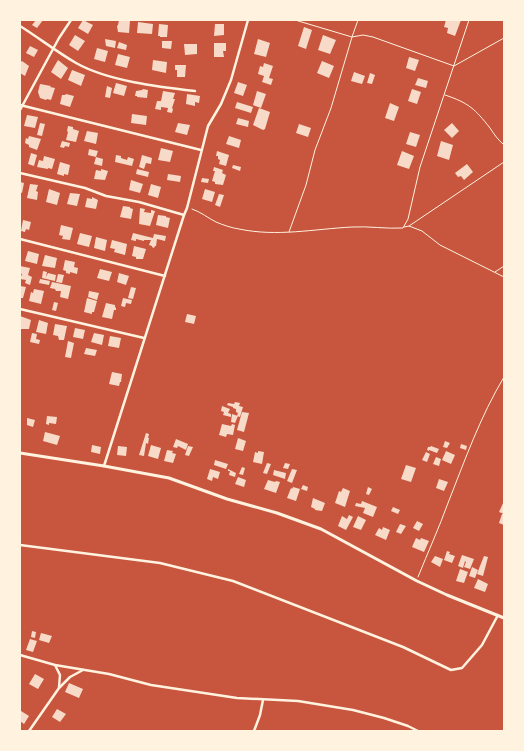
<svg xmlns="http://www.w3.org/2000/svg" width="524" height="751" font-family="'Noto Sans',sans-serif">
<rect width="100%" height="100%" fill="#c8553d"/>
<g fill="#f7dbc8">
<polygon points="36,20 43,20 37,28 32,25"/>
<polygon points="83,20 93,25 88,34 78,28"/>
<polygon points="119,20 130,21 129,33 118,32 117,26 118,25"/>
<polygon points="446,20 461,20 455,36 447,33 448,28 444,27"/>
<polygon points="138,22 153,24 152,34 137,33"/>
<polygon points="159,24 168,25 167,37 160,37 160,36 158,36"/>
<polygon points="215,24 224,24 224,35 214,36"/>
<polygon points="304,27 312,30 306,49 298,46"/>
<polygon points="75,35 85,41 78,51 69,45"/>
<polygon points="323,35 336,40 330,54 318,50"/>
<polygon points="105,39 116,41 115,48 106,46"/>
<polygon points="258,39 270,43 266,57 254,54"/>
<polygon points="162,41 172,41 171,49 162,48"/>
<polygon points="119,42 127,45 126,50 117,48"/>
<polygon points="214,43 226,43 226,51 223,51 224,57 214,57"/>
<polygon points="184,44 197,44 197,54 185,55"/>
<polygon points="30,46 38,50 34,57 26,53"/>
<polygon points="97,48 108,51 105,62 94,59"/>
<polygon points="118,54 130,57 127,68 115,65"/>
<polygon points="409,57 419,60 415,71 406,68"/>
<polygon points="58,60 68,68 61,79 51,72"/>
<polygon points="153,60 167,62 166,73 152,70"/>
<polygon points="22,61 29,66 25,76 20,73 20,63"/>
<polygon points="322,61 334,66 329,78 317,73"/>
<polygon points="264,63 273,66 269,78 273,79 271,85 262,82 264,76 258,74 260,66 263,67"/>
<polygon points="175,65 186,65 185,77 177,77 177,70 175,70"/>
<polygon points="72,70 85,75 81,86 68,80"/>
<polygon points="354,72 365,76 362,84 351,81"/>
<polygon points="370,73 375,75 372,84 367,83"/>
<polygon points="418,78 428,81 426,88 415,85"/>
<polygon points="238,82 247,85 243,96 234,93"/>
<polygon points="116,83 127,86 124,96 113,93"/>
<polygon points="40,84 51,86 50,87 55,88 51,100 47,99 46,100 40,98 38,92"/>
<polygon points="107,86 112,88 110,98 105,97"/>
<polygon points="143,89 148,90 147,98 137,97 137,96 135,96 136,91 142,90"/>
<polygon points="412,89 421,92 417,104 408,101"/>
<polygon points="163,91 175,93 173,99 175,99 172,108 173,109 172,113 167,112 168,108 161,107 161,110 155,109 157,101 161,101"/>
<polygon points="257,91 266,94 261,108 253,105"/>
<polygon points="66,94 74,96 70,107 60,104 62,95 65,95"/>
<polygon points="187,94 200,96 199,103 195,102 195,106 186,104"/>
<polygon points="237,102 253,107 251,113 235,108"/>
<polygon points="390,103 399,107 394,121 385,118"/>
<polygon points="259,108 270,112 265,129 263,130 253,125"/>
<polygon points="132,114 147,116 146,125 131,123"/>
<polygon points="27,115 38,117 35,128 24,126"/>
<polygon points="238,118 249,121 248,127 236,124"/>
<polygon points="40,123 45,124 42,136 37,135"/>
<polygon points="178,123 190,125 187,135 175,132"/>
<polygon points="452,123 459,131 452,138 444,130"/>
<polygon points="299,124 311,128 308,137 296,133"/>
<polygon points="68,126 73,127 73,129 79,131 76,142 66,140 68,132 67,131"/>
<polygon points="87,131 98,133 96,144 84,141"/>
<polygon points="410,132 420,135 416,147 406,144"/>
<polygon points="29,136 41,139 37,150 29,147 29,145 25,143 26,138 28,139"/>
<polygon points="229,136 241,140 239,148 226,144"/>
<polygon points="62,141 70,143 69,147 65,146 64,148 60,147"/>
<polygon points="441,141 453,145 449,160 437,156"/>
<polygon points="161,148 173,151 170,162 158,160"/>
<polygon points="89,149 98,151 96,157 88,155"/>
<polygon points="217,151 229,155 226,166 219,164 220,160 218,159 218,156 216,156"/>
<polygon points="402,151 414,156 409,169 397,165"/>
<polygon points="31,153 37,155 34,166 28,164"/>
<polygon points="116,155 121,156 121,158 127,160 128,157 134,159 132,166 115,162"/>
<polygon points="142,155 152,158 151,164 146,163 144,169 139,167"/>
<polygon points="44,156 55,159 52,169 48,168 48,169 37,167 39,160 43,161"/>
<polygon points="96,157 103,159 102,166 94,164"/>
<polygon points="60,162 70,165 68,175 64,174 64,176 57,174"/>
<polygon points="467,164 473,172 464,180 461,176 458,177 455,173"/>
<polygon points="233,165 241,167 240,171 232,168"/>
<polygon points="214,167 223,170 222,173 226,175 223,185 215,184 215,182 212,181 215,171 213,171"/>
<polygon points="101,169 108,171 105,180 94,179 96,170 101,171"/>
<polygon points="137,169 149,172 148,177 136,174"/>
<polygon points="168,174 181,176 180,182 167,180"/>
<polygon points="202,178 209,179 208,183 201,182"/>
<polygon points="131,180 143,184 140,193 129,190"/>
<polygon points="20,182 24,183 22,193 20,192"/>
<polygon points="30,184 38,185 36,191 38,192 37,200 27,198"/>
<polygon points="151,184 161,187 158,198 148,195"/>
<polygon points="49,189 60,193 57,205 46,202"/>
<polygon points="205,189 215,192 212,202 202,199"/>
<polygon points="70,193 80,194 77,206 67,204"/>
<polygon points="219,194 224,195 220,207 215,205"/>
<polygon points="92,197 98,200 96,209 85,207 87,198 92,199"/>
<polygon points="123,206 130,207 130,208 133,209 131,219 120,217"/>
<polygon points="140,208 145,209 144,212 151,213 151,210 155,211 150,226 139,224"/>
<polygon points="158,215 166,216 166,217 170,218 168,228 156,225"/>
<polygon points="23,220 31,222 29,230 26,229 25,232 21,231"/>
<polygon points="61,225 73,228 70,240 62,239 63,236 59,235"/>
<polygon points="80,233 92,236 89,247 77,244"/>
<polygon points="133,233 153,238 154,234 166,236 165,241 157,239 156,246 155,246 154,248 152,247 152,246 149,245 151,240 144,240 144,241 136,239 136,241 131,240"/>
<polygon points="96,237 107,240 105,251 94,248"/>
<polygon points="112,240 127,244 125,255 114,252 115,249 110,248"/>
<polygon points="134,246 146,249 143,259 136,259 136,257 132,256"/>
<polygon points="28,251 39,254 37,264 25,261"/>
<polygon points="45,255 57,258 55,268 42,266"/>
<polygon points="65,260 75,262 74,267 78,268 77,274 70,272 70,274 66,273 66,271 63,270"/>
<polygon points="20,266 30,268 28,275 32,277 30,285 25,283 26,280 20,279 22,274 20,273"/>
<polygon points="100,269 112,272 109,281 97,278"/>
<polygon points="43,271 47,272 46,277 48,273 56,275 55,281 42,278"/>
<polygon points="119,273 129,276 126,285 117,282"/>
<polygon points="58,274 64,275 62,283 56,282"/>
<polygon points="40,279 50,281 49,285 39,283"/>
<polygon points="52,282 71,286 68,299 60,297 61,291 56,291 55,289 50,288"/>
<polygon points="20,286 26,287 23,298 20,298"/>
<polygon points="131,287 136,288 133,299 128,298"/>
<polygon points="34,289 44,291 41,304 29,301 31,292 33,293"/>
<polygon points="89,291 99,293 97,300 88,297"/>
<polygon points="87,298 97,301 94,312 92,312 92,314 84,312"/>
<polygon points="123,298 132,300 131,304 126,303 125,307 121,306"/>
<polygon points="54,302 58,303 56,311 52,310"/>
<polygon points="106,303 115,305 115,307 116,308 116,310 114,310 112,319 102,317"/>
<polygon points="187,314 196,316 194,324 185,322"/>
<polygon points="20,316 31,320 29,329 20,329"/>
<polygon points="39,320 48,323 46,334 36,332"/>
<polygon points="55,324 67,326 64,340 59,340 58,336 53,335"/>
<polygon points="75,328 85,330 83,339 73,337"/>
<polygon points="32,333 37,334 36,339 40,340 39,344 30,342"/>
<polygon points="94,333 104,335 102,345 91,342"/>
<polygon points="110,336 121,338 119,348 108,346"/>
<polygon points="68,341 74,343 71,358 65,357"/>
<polygon points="86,348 97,350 95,356 84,354"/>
<polygon points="112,372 122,374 121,382 120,382 119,386 109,384"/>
<polygon points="235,402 240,403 239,406 243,407 240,417 237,416 238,413 236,412 236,409 233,408 233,407 227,405 228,403 234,404"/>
<polygon points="222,406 230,409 228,413 231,414 231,417 223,415 224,412 221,411"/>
<polygon points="242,412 249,413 244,432 237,430"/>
<polygon points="232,414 238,416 235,423 231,422"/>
<polygon points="47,416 57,417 56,424 49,423 49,425 46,424"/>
<polygon points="27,418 35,420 33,427 27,425"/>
<polygon points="222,424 231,426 232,424 235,425 233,435 227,434 226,437 219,435"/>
<polygon points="45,432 60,436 57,445 43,441"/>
<polygon points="146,433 149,434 148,438 149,438 148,444 146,443 144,456 139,455"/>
<polygon points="238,438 246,441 243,451 235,449"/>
<polygon points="176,439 188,444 186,450 178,446 177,448 173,447"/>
<polygon points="445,441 450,443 447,448 443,447"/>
<polygon points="461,444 467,446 466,450 460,448"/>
<polygon points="92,445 101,447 100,454 91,452"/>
<polygon points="151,445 161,448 158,459 148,456"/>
<polygon points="118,446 127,447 126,456 117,455"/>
<polygon points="188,446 193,447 189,456 185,455"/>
<polygon points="431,446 439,449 437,453 429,450 429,451 427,450 428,447 430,447"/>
<polygon points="167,450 173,451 172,453 176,454 173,463 164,461"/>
<polygon points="258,451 264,452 262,464 253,462 255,452 258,453"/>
<polygon points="446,451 455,455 451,464 442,460"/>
<polygon points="426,452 430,454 427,462 422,460"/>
<polygon points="436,457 441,459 439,466 433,464"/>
<polygon points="215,460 228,464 226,469 214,465"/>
<polygon points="267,463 271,464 267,474 263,473"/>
<polygon points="285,463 290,464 288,469 283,468"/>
<polygon points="406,465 416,468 411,482 401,479"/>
<polygon points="242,467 245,468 243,475 239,474"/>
<polygon points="210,469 220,472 218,479 213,477 212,481 207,479"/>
<polygon points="228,469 236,473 235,477 229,475 230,471 228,471"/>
<polygon points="292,469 297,470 292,483 287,481"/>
<polygon points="274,470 286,473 285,479 273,475"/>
<polygon points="238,477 246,480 244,487 235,484"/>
<polygon points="439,479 448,482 444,491 436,488"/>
<polygon points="268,480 275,482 276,481 280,482 276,493 264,489"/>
<polygon points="303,485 308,487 307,491 301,489"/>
<polygon points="293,487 300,489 296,501 287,498 291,488 292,489"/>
<polygon points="368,487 372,489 369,495 366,494"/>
<polygon points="343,488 350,491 345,507 335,503 339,491 341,492"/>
<polygon points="313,498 325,503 322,511 315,510 315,509 311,507"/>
<polygon points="362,501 377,507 373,517 363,513 365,508 355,506 356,503 361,504"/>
<polygon points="504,501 504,514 499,512"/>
<polygon points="393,507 400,510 398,514 391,511"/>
<polygon points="502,514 504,514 504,525 499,523"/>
<polygon points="349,515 353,517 346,530 338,526 342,516 347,519"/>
<polygon points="358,516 366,520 361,530 353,527"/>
<polygon points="417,521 423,524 419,531 413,528"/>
<polygon points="400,524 406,526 401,534 396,532"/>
<polygon points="383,527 390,530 386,540 375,535 379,528 382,530"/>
<polygon points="416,538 420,540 421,538 429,541 424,552 412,547"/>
<polygon points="447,551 450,552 449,554 455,556 452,563 444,560"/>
<polygon points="462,555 474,559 470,569 464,567 466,562 465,561 463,568 458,566"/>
<polygon points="435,556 443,559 440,567 431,562"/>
<polygon points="484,556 488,557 483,576 477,574 480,566 482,567 480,566"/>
<polygon points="472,567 478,570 475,578 469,576"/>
<polygon points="460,569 468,572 464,583 456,581"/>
<polygon points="478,579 488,584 485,592 474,588"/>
<polygon points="32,631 36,632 35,638 31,637"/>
<polygon points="41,633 52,636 49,643 39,640"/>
<polygon points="30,639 37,641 33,652 26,650"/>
<polygon points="35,674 44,679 38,689 29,684"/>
<polygon points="69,683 83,689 79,698 65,692"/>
<polygon points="57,709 66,714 60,722 52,717"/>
<polygon points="21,711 29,716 24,724 20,721"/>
</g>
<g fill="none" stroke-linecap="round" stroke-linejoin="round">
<g stroke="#fff3e0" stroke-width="1">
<polyline points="295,20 352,37 363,35 373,37 454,66 504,38"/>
<path d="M445,95C469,103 475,109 490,128C494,134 498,140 504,145"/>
<path d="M192,209C201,212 208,218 216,222C223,225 232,228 239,229C277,237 314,229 352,227C369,226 386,229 403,228L408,219L420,167L469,20"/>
<polyline points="409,226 504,162"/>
<polyline points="404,227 409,226 422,231 440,245 504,277"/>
<polyline points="289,232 306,185 315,150 331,108 352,37 358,20"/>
<polyline points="495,272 504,266"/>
<path d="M418,577C428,552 439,528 448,503C465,460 480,417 504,377"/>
</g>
<g stroke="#fff3e0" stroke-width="2.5">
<path d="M20,26C39,38 57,52 76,63C108,81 159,87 195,91"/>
<polyline points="20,105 201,150"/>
<polyline points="20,110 59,38 71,20"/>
<polyline points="20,173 85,188 106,196 139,202 184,215"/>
<polyline points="20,239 165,276"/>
<polyline points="20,309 144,338"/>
<polyline points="104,466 184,215 187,208 208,126 221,104 231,80 248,20"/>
<polyline points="20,545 160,563 233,581 403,647 451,670 462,668 482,645 498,615"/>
<polyline points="20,655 55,665 109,674 151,685 237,698 298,701 353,710 384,718 408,726 418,731"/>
<polyline points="55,665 60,675 59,687"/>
<polyline points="29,731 59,688 70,677 83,670"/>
<polyline points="254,731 260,715 263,700"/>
</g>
<polyline stroke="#fff3e0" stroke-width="3" points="20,453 104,466 169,478 227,499 277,513 321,529 417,581 447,595 504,618"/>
</g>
<rect width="524" height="751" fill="none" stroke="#fff3e0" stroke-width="42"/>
</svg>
